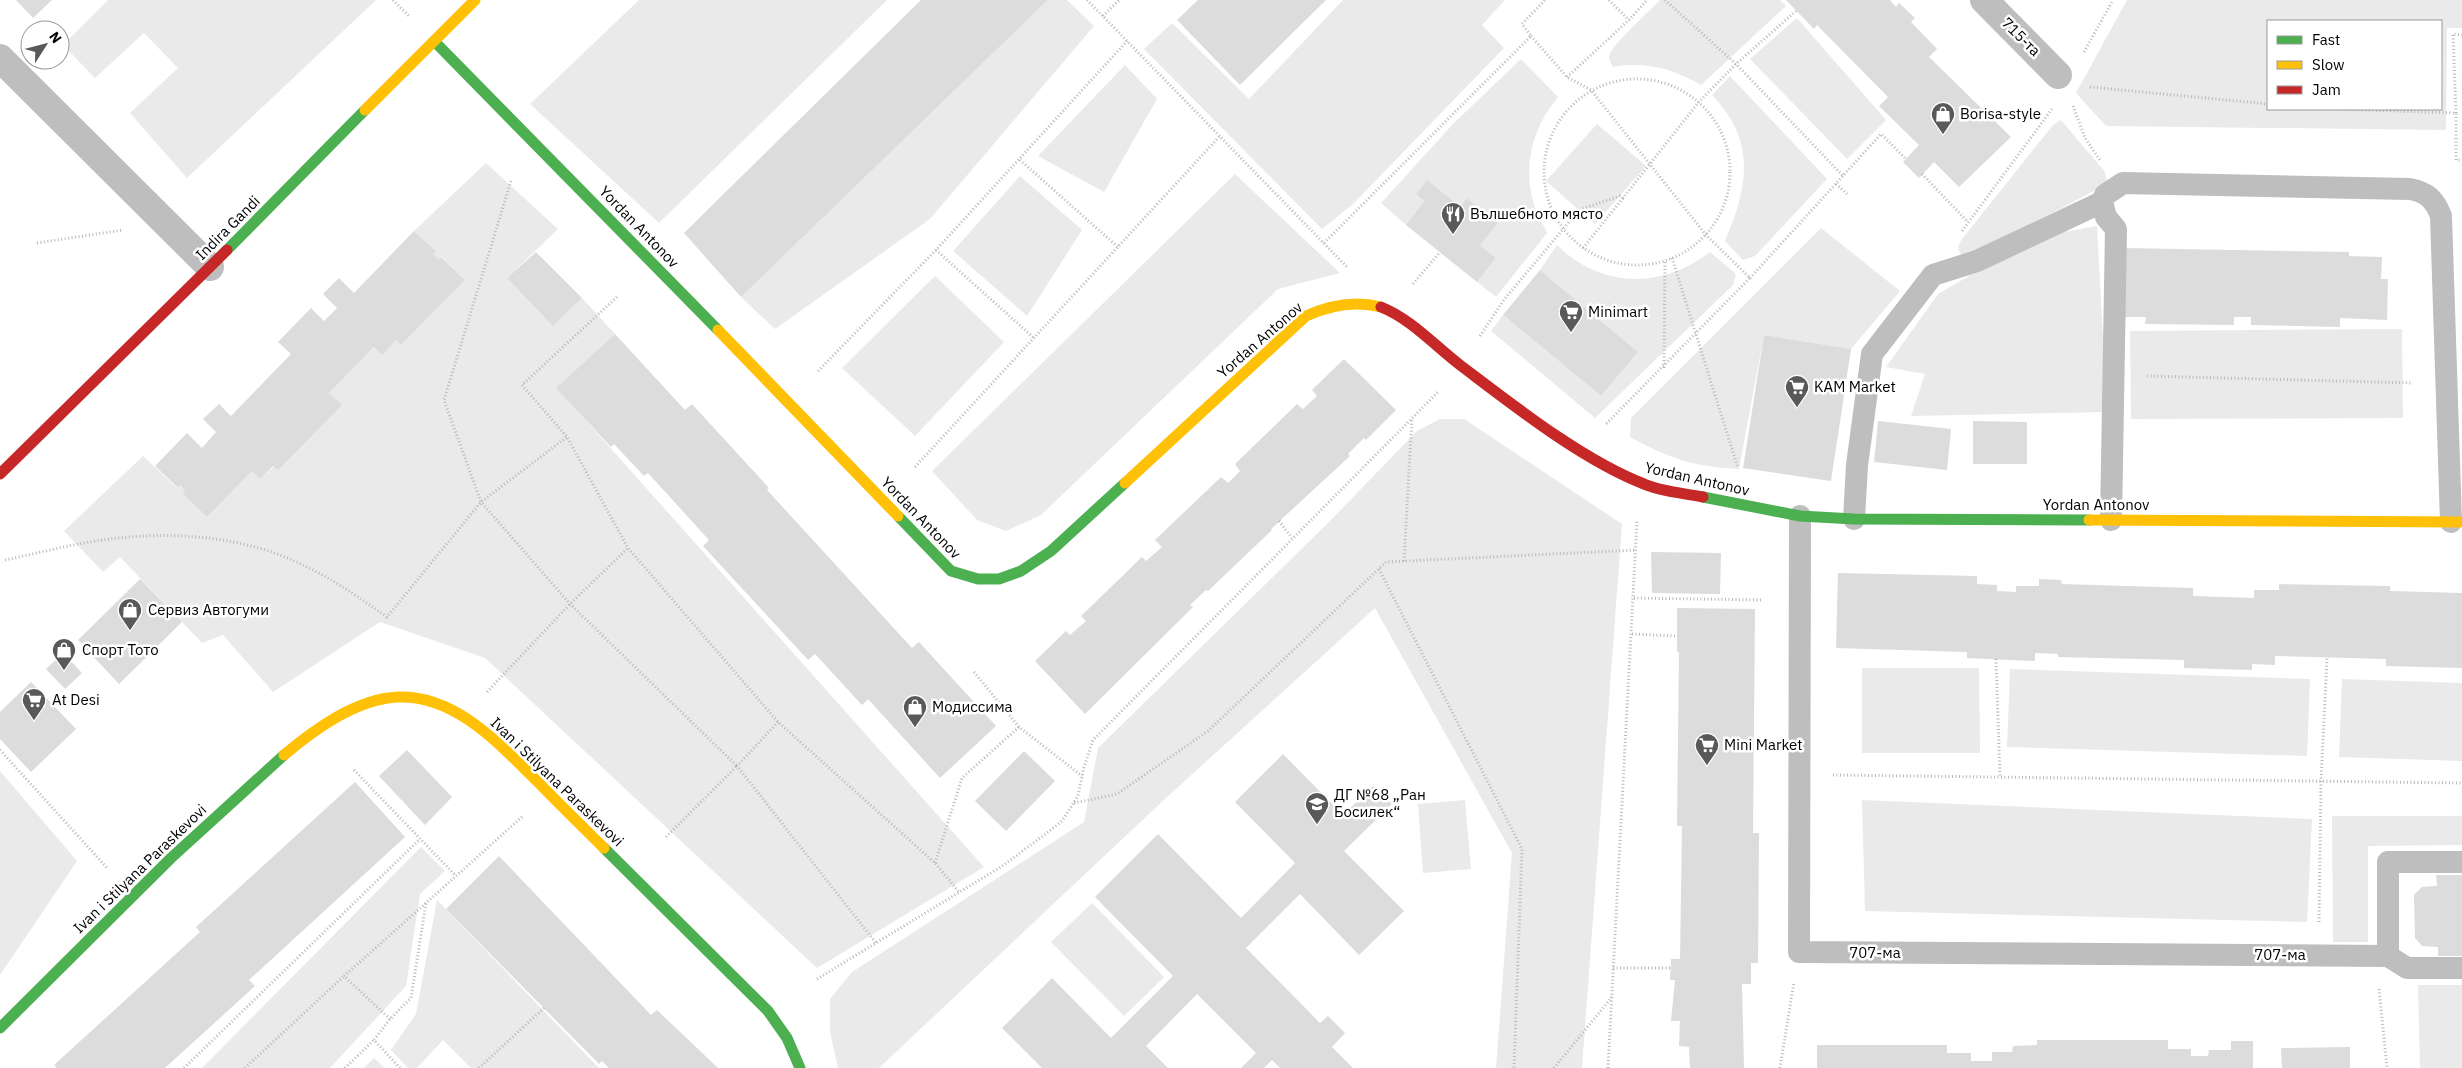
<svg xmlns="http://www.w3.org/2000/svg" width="2462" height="1068" font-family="'IBM Plex Sans',sans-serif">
<rect width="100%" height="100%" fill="#fff"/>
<g fill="#eaeaea" fill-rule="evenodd">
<polygon points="108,0 376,0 187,178 130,113 178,68 144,33 95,78 63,45"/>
<polygon points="639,0 887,0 659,223 530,104"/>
<polygon points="1048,0 1067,0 1094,26 930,219 775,329 741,297"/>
<polygon points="1343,0 1505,0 1482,25 1504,48 1353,204 1322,229 1144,49 1172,23 1249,99"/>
<path d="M1660,0H1780L1786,6L1701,85C1674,69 1645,61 1613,67C1611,63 1608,60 1609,56C1612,44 1650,11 1660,0Z"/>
<path d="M2127,0H2462V28H2447L2446,130L2106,126L2076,93ZM2268,21H2441V109H2268Z"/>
<polygon points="1797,18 1886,120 1847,159 1750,59"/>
<path d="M1521,59L1558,97C1533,127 1523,163 1533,201C1535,212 1543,223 1547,233L1496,297L1477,282L1496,258L1480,245L1498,223L1467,198L1460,206L1427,180L1416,194L1424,201L1406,225L1381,203L1453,124Z"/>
<polygon points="1125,65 1157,99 1104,192 1038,156"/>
<path d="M1730,76L1827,179L1755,256L1743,260L1725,241C1748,187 1757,142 1712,95Z"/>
<polygon points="2061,120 2105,172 2107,182 2105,185 1973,255 1965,257 1960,253 1958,247 1962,239 2053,125"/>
<polygon points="1597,124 1646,166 1595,224 1546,181"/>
<polygon points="486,163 558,229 507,278 554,325 582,298 615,334 557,388 984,867 817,968 485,658 380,622 273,692 223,635 202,643 120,557 103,572 64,531 143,456 177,488 180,485 185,490 182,493 207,517 252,471 260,479 341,406 329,393 374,347 382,354 396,340 401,345 465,280 442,257 439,260 433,254 435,251 414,231"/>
<polygon points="1235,174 1340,273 1278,289 1041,515 1006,531 977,520 932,471"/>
<polygon points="1020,176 1082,230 1027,316 953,251"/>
<polygon points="2097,226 2107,412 1911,416 1925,374 1886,367 1938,294 2036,237"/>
<path d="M1821,228L1900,291L1851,349L1764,335L1739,469C1694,467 1668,458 1630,437L1631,418Z"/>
<path d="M1557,245C1601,289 1663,289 1710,252L1736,274L1733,285L1595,418L1491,331L1503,315L1601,396L1638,352L1540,270Z"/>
<polygon points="935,276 1004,342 915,436 842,368"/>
<polygon points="2402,329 2403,418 2131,419 2130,331"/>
<polygon points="1440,419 1464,419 1622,524 1582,1068 1496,1068 1512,853 1375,608 1166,798 879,1068 838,1068 830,1032 830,999 852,972 1084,822 1098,748 1329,522 1417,431"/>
<polygon points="1862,668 1979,668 1980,753 1862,753"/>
<polygon points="2010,669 2310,679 2307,756 2007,747"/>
<polygon points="2342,679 2462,683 2462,761 2339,757"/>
<polygon points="0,771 77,861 0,975"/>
<polygon points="1465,800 1471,869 1423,873 1418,804"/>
<polygon points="1862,800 2312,819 2307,922 1865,911"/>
<polygon points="2332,816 2462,816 2462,845 2368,846 2368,942 2333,942"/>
<polygon points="421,847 445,871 420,894 406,986 330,1068 202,1068"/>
<polygon points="437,900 599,1068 471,1068 443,1040 417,1068 408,1068 391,1050 416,1014"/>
<polygon points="1092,903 1164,977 1124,1016 1051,942"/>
<polygon points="2418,985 2462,985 2462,1068 2420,1068"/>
<polygon points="374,1058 385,1068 364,1068"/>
</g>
<g fill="#dcdcdc">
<polygon points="16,0 52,0 33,18"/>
<polygon points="921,0 1048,0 741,297 684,233"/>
<polygon points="1198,0 1326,0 1240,85 1177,20"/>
<polygon points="1786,0 1890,0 1896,7 1899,3 1915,18 1911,22 1937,49 1929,57 2011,137 1959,187 1934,162 1919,178 1903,162 1919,145 1879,106 1888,97 1817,25 1814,29"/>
<polygon points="1427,180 1460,206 1467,198 1498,223 1480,245 1496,258 1477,282 1406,225 1424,201 1416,194"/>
<polygon points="414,231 436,251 433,254 439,260 441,257 465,280 401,345 396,340 382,355 374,347 329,393 342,405 278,470 273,466 260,479 252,471 207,517 182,493 185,490 180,485 178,488 155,466 187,433 202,448 216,432 203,419 219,404 231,416 291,354 278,342 311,308 324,321 337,308 323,294 339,278 354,293"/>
<polygon points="2124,248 2349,252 2349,256 2382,257 2381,279 2388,279 2387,320 2340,318 2340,327 2251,325 2251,317 2234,317 2234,325 2145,324 2146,317 2120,317"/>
<polygon points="536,252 582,298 553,326 507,278"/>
<polygon points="1540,270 1638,352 1601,396 1503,315"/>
<polygon points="615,334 685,410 692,404 769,488 767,490 912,648 919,642 996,726 940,778 868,699 862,705 815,654 808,660 703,546 709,540 648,473 644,476 614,444 611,447 556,388"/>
<polygon points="1764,335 1851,349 1831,481 1743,468"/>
<polygon points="1344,359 1396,410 1366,440 1364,438 1348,454 1350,456 1271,529 1272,530 1208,591 1206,590 1190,605 1193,607 1085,714 1035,661 1066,631 1070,635 1086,621 1081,616 1142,557 1146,561 1162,547 1155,540 1221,477 1228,483 1240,471 1235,464 1297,404 1303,409 1317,396 1312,390"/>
<polygon points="1878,421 1951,429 1947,470 1874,462"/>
<polygon points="1973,421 2027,422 2027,464 1973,464"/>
<polygon points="1651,552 1721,553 1720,594 1652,593"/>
<polygon points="1838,573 1977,576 1977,584 1997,585 1997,591 2016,592 2016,586 2039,586 2039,579 2061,580 2062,584 2193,588 2193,596 2254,598 2254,590 2279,590 2279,584 2390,586 2390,591 2462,593 2462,668 2386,666 2386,659 2275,656 2275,665 2252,664 2252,670 2184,668 2184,660 2058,657 2058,654 2035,653 2035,661 1967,658 1967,652 1836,648"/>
<polygon points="140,579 182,622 119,684 78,640"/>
<polygon points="1677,608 1755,609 1753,833 1759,833 1758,963 1751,963 1751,984 1742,984 1744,1068 1690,1068 1689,1047 1679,1046 1680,1021 1671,1021 1675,980 1670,980 1671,959 1680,959 1682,826 1677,826 1679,652 1677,652"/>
<polygon points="63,653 82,673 65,689 46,669"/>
<polygon points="31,682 76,729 31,772 0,739 0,712"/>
<polygon points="407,750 452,797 425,825 379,776"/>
<polygon points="1024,751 1055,781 1006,831 975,801"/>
<polygon points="1283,754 1343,815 1373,786 1392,804 1344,851 1404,911 1359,955 1300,894 1246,948 1320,1023 1328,1016 1345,1033 1332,1047 1353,1068 1280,1068 1272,1060 1264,1068 1241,1068 1256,1053 1197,994 1146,1046 1168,1068 1042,1068 1002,1028 1052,978 1111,1038 1173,976 1095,897 1158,834 1241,918 1295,863 1235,802"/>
<polygon points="355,782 405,837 249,980 255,986 165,1068 57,1068 54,1065 200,932 196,927"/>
<polygon points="499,856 651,1015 657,1010 718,1068 609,1068 602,1061 599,1064 446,909"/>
<polygon points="2436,875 2462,875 2462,956 2438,956 2438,947 2422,946 2415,938 2414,895 2422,887 2437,886"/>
<polygon points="2037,1040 2168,1040 2168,1049 2191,1049 2191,1056 2208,1056 2209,1050 2231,1050 2231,1041 2253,1041 2253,1068 1817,1068 1817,1045 1947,1045 1947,1053 1971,1053 1971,1061 1992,1061 1992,1052 2012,1052 2013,1046 2037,1045"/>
<polygon points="2350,1047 2350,1068 2282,1068 2281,1048"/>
</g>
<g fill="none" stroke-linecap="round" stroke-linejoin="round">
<g stroke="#b8b8b8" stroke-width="3" stroke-dasharray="1 2.5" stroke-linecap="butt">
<polyline points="393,0 410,17"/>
<polyline points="1087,0 1348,268"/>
<polyline points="1609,0 1629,20"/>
<polyline points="1665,0 1736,64 1843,176"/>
<polyline points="1103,16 1119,0"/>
<polyline points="1531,36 1567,77 1591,90 1706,235 1750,278 1605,425"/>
<polyline points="2084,52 2113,0"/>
<polyline points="1567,77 1629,20 1647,0"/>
<circle cx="1637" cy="172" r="93"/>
<polyline points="2090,87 2268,104"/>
<polyline points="2073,106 2085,138 2100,160"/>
<polyline points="2334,109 2456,113 2456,160 2462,160"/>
<polyline points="2456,113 2453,34 2462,35"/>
<polyline points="1020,160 1119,248"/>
<polyline points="1922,174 1968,222"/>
<polyline points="511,181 444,400 481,502 570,604 737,766 666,837"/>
<polyline points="1836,184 1847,194"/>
<polyline points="1962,231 2052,109"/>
<polyline points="37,243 123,230"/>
<polyline points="1324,243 1531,36 1522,24 1545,0"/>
<polyline points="1583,248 1623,198"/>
<polyline points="936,250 1035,339"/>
<polyline points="1672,258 1738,468"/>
<polyline points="1750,278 1881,134 1906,159"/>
<polyline points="1413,284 1440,252"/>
<polyline points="617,297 522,385 567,437 628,548 778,722 935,863 959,892"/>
<polyline points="1480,336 1503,301 1579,210 1620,196 1623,198 1698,103 1736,64 1796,11"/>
<polyline points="1664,368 1665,261"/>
<polyline points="818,371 936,250 1127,41"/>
<polyline points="2147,376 2413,383"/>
<polyline points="915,467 1219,137"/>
<polyline points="1279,521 1292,538"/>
<path d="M5,560C40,553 75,543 110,539C173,531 245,536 303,565C333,579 360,598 387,617L481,502L567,437"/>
<polyline points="1404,561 1412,418"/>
<polyline points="1379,569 1522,849 1514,1068"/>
<polyline points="1634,598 1762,600"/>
<polyline points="1632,634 1677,636"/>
<polyline points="1996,659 2000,777"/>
<polyline points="974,672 1019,727 1082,776"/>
<polyline points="487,692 570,604 628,548"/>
<polyline points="778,722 737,766 876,943"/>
<polyline points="0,750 108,869"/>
<polyline points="354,770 456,876"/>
<polyline points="1833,775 2462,783"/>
<polyline points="1074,803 1117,794 1208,731 1386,562 1636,550"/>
<polyline points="935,863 962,778 1019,727"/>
<polyline points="2319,922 2321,781 2327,658"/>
<polyline points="1613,968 1671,968"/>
<polyline points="817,979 1004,865 1052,829 1062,821 1078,796 1084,767 1093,740 1438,392"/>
<polyline points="2379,989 2387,1068"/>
<polyline points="390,1019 344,976 426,903"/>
<polyline points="184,1068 420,839"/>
<polyline points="245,1068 344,976"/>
<polyline points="345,1068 374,1040"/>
<polyline points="400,1068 374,1040 390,1019 411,998 426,903 523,816"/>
<polyline points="479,1068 544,1008"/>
<polyline points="1554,1068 1612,997"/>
<polyline points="1608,1068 1637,520"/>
<polyline points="1780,1068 1794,982"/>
</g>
<g stroke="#bebebe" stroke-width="22">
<polyline points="1800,516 1799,952 2388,956 2407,968 2462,968"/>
<polyline points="1854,519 1857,465 1872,354 1933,275 1977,261 2102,202"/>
<path d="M2111,520L2116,229L2106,217L2102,202L2105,195L2123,183L2410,189C2427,192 2435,200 2441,216L2451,522"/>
<polyline points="2388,956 2388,862 2462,862"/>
</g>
<g stroke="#bebebe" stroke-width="28">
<polyline points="1984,0 2058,75"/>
<polyline points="0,58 210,267"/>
</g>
<g stroke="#4caf50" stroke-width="11">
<polyline points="434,41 718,330"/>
<polyline points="227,250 365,110"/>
<polyline points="1703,497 1800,516 1854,519 2089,520"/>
<polyline points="898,516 951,571 978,579 999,579 1021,571 1051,551 1125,483"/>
<polyline points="604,848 768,1011 787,1038 800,1068"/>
<polyline points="0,1028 171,858 284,755"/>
</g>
<g stroke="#ffc107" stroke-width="11">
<polyline points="365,110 475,0"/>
<polyline points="718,330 898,516"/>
<path d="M1125,483L1306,316C1330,305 1354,300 1381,307"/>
<polyline points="2089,520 2462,522"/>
<path d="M284,755C315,729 356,699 398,697C456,695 499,744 537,781C559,804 582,826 604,848"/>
</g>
<g stroke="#c62828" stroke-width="11">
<path d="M1381,307C1411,319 1434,345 1460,365C1513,405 1582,460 1644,484C1662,492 1684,493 1703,497"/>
<polyline points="0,474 227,250"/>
</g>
</g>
<defs>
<g id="shop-pin" transform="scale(1.25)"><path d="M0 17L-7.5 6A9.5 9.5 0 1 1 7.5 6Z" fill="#595959" stroke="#fff"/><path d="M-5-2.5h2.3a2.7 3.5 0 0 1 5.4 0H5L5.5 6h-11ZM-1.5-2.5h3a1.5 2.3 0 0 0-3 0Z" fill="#fff"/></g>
<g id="restaurant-pin" transform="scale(1.25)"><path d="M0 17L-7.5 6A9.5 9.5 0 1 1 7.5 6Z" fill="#595959" stroke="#fff"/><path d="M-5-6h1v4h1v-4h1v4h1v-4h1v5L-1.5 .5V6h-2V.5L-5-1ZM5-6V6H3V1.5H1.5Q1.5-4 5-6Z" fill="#fff"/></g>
<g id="supermarket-pin" transform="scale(1.25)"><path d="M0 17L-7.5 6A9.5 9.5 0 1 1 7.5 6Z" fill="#595959" stroke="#fff"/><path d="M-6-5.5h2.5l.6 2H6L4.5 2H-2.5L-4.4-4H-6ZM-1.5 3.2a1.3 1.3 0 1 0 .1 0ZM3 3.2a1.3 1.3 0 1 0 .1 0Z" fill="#fff"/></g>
<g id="school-pin" transform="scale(1.25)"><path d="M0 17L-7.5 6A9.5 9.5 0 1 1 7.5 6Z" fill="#595959" stroke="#fff"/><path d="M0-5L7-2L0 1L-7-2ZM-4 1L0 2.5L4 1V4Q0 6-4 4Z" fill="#fff"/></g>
</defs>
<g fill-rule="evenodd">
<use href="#shop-pin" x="1943" y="114"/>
<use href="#restaurant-pin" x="1453" y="214"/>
<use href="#supermarket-pin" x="1571" y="312"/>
<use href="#supermarket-pin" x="1797" y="387"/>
<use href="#shop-pin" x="130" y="610"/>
<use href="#shop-pin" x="64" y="650"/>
<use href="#supermarket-pin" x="34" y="700"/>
<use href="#shop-pin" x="915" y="707"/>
<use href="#supermarket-pin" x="1707" y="745"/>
<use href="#school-pin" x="1317" y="804"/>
</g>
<g text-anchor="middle" stroke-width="5" stroke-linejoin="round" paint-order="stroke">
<g font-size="15" fill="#000" stroke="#fff">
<text transform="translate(2021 37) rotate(45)" y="5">715-та</text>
<text transform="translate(639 227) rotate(46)" y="5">Yordan Antonov</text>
<text transform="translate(228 228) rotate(-45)" y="5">Indira Gandi</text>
<text transform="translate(1260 340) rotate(-41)" y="5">Yordan Antonov</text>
<text transform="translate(1697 479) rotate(13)" y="5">Yordan Antonov</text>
<text x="2096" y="510">Yordan Antonov</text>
<text transform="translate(921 518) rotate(46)" y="5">Yordan Antonov</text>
<text transform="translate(557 782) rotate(44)" y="5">Ivan i Stilyana Paraskevovi</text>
<text transform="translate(140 869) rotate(-44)" y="5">Ivan i Stilyana Paraskevovi</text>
<text x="1875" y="958">707-ма</text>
<text x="2280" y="960">707-ма</text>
</g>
<g font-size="15" fill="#000" stroke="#fff" text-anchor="start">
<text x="1960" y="119">Borisa-style</text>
<text x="1470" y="219">Вълшебното място</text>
<text x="1588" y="317">Minimart</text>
<text x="1814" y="392">KAM Market</text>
<text x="148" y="615">Сервиз Автогуми</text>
<text x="82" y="655">Спорт Тото</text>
<text x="52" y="705">At Desi</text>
<text x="932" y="712">Модиссима</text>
<text x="1724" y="750">Mini Market</text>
<text x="1334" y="800">ДГ №68 „Ран<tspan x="1334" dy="17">Босилек“</tspan></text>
</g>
</g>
<rect x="2267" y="20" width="175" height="90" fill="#ffffff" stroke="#999999"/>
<rect x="2277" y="36" width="25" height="8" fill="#4caf50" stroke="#999999"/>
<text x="2312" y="45" font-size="15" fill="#000000">Fast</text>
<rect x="2277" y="61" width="25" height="8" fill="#ffc107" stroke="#999999"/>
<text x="2312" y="70" font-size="15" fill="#000000">Slow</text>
<rect x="2277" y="86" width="25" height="8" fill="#c62828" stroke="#999999"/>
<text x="2312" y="95" font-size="15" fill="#000000">Jam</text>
<g transform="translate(45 45) rotate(54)"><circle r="24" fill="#ffffff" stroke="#999999"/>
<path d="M0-4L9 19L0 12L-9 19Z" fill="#595959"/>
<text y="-8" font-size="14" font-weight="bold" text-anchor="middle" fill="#000000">N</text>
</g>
</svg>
